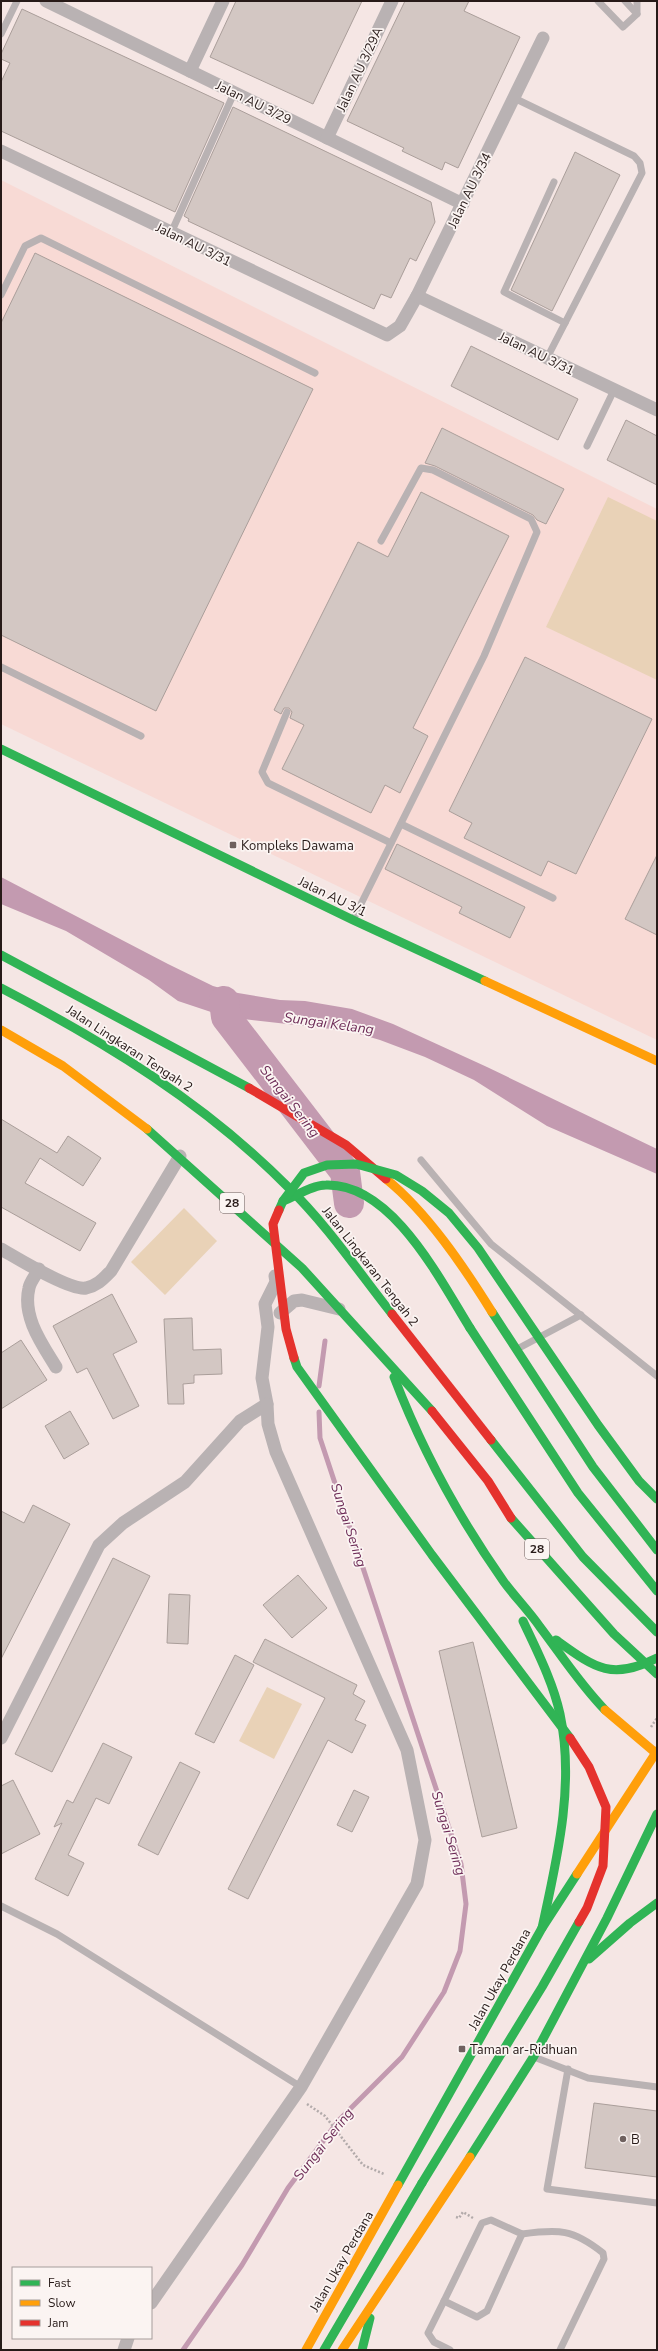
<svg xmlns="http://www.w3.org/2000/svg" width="658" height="2351" font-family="'Nunito Sans',sans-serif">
<rect width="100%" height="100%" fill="#f5e6e4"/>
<polygon fill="#f8dad5" points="1,180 657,509 657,1040 1,724"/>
<g fill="#e9d2b7">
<polygon points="608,497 657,521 657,680 546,627"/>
<polygon points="184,1208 217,1241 165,1295 131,1262"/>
<polygon points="267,1687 302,1704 274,1759 239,1741"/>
</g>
<polygon fill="#c39ab0" points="1,877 168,964 213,986 238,993 280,1000 305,1001 352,1009 393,1024 487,1067 657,1149 657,1174 547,1126 474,1080 425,1057 380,1040 349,1031 226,1017 178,1001 149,980 66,931 1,904"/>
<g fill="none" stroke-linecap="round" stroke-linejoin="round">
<g stroke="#c39ab0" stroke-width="5">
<polyline points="319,1386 325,1341"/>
<polyline points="183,2350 242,2265 288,2188 339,2120 402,2057 444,1992 460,1951 466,1904 461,1864 320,1438 319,1412"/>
</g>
<polyline stroke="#c39ab0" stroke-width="30" points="224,1001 226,1017 345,1172 349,1203"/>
</g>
<g fill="#d3c7c3" stroke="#aa9e9a">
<polygon points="236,1 362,1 313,104 210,57"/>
<polygon points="405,1 469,1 464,11 520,37 458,168 445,162 442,170 402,151 404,148 347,121"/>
<polygon points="22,9 224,103 175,212 1,131 1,82 10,63 1,59 1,54"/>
<polygon points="233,107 431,202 435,222 416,261 410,258 391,298 381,294 374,309 188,221 189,219 184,216"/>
<polygon points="575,152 620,175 552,311 511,290"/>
<polygon points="35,253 313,389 156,711 1,635 1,323"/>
<polygon points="471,346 578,399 558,440 451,386"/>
<polygon points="626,420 657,436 657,485 607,460"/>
<polygon points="442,428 564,489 546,524 537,520 533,515 435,466 425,463"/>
<polygon points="421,492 509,536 413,728 428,736 400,793 385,785 371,813 282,769 304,725 290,718 292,712 289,708 284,708 281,714 274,710 358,542 388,557"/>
<polygon points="525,657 652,719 576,874 548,861 541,876 464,838 472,823 449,811"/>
<polygon points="397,844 525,907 510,938 459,913 462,907 385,869"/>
<polygon points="657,855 657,935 625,919"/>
<polygon points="1,1119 57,1153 68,1136 101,1158 83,1186 40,1158 25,1183 96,1223 80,1251 1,1207"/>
<polygon points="112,1294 137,1342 113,1354 139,1406 113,1419 87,1368 77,1373 53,1326"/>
<polygon points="192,1318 193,1350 221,1349 222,1374 194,1375 194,1383 183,1384 184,1404 168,1404 164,1319"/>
<polygon points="21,1340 47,1380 1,1409 1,1353"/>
<polygon points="70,1411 89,1444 64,1459 45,1426"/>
<polygon points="33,1505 70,1524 1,1659 1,1511 24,1523"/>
<polygon points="113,1558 150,1576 52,1772 15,1754"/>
<polygon points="298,1575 327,1608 292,1638 263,1605"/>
<polygon points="169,1594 190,1595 188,1644 167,1643"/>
<polygon points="265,1639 357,1685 353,1694 365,1701 355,1720 366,1725 352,1753 328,1740 248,1899 228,1889 325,1698 253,1662"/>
<polygon points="473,1642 517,1828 482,1837 439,1651"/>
<polygon points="235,1655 254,1665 214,1743 195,1734"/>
<polygon points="103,1743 132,1757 109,1804 96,1798 68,1855 84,1863 68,1896 35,1879 62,1823 54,1827 67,1800 73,1803"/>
<polygon points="180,1762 200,1772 158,1855 138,1845"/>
<polygon points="13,1780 40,1834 1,1854 1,1786"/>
<polygon points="354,1790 369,1797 352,1832 337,1825"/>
<polygon points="594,2103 657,2111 657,2177 585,2168"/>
</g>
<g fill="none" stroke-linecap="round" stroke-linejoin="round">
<g stroke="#b2aaaa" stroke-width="2.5" stroke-dasharray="2 2" stroke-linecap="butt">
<polyline points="651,1727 657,1718"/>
<polyline points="307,2104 325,2116 363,2165 384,2174"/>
<polyline points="456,2217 459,2218 463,2212 473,2218"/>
</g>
<g stroke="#b9b2b3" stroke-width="7">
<polyline points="598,1 623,27 637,14 637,1"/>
<polyline points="625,1 637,14"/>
<polyline points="1,34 17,1"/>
<polyline points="514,98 634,156 640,163 642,173 547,358"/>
<polyline points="554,182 504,292 565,323"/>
<polyline points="171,233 234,93"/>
<polyline points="1,295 25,246 41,238 315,373"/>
<polyline points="587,446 614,390"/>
<polyline points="1,667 141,736"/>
<polyline points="287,712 262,772 268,783 391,843"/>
<polyline points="401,824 553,898"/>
<polyline points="353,920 484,656 537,532 531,519 433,470 421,468 381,541"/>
<polyline points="421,1160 491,1244 657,1376"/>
<polyline points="519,1348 581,1315"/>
<polyline points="1,1906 57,1934 301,2087"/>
<polyline points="534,2057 588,2078 657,2087"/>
<polyline points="568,2069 547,2189 657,2203"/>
<polygon points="491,2220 522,2234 487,2311 477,2317 444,2301 482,2223"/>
<path d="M522,2234C559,2229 573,2229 603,2253L604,2259L560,2350"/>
<polyline points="444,2301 428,2333 434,2342 450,2350"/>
</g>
<g stroke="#b9b2b3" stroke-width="13">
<polyline points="46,1 463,204"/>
<polyline points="190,71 223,1"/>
<polyline points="327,138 392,1"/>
<polyline points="1,151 387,335 400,326 417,296 543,38"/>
<polyline points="417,296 657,410"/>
<path d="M1,1249C17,1258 70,1291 86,1288C98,1285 103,1279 111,1271L180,1156"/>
<path d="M39,1269C36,1275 30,1282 29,1288C22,1317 42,1344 56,1367"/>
<polyline points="280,1313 294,1301 302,1300 339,1309"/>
<polyline points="1,1738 99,1545 123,1523 185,1482 240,1421 267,1404 262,1378 268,1327 265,1304 276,1282 275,1276"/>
<polyline points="151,2303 301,2087 417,1884 425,1840 407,1750 276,1452 268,1424 267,1404"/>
<polyline points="124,2350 128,2338"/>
</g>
<g stroke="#30b455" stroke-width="9">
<polyline points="1,749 353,920 485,981"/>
<polyline points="1,955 249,1088"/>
<path d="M1,988C105,1042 205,1103 288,1187C327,1225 358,1271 392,1314"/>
<polyline points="147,1129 302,1268 432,1411"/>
<polyline points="492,1312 593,1467 657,1550"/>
<polyline points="470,1328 578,1493 657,1591"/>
<path d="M394,1377C422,1450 459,1518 504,1582C515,1597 529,1611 540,1627C562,1656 579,1683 605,1710"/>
<polyline points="491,1440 583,1557 657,1632"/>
<path d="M523,1621C537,1651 553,1682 560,1714C575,1785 557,1859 542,1928"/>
<path d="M556,1640C595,1668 611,1681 657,1658"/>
<polyline points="589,1959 630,1923 657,1903"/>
<polyline points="470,2157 534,2056 607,1918 657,1814"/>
<polyline points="398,2185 542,1928 577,1874"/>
<polyline points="324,2350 422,2183"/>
<polyline points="362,2350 370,2318"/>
</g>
<g stroke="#ff9f0a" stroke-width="9">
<polyline points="485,981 657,1061"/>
<polyline points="1,1030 63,1066 147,1129"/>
<path d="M386,1179C427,1212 464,1267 492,1312"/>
<polyline points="605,1710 657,1754"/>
<polyline points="577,1874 657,1751"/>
<polyline points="306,2350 398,2185"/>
<polyline points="342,2350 470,2157"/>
</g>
<g stroke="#e5322d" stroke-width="9">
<polyline points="249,1088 346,1145 386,1179"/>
<polyline points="392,1314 491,1440"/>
</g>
<g stroke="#30b455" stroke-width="9">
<path d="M283,1201C296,1196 312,1185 326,1185C392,1183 440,1280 470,1328"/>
<polyline points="279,1210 283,1201 304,1173 327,1165 356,1164 396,1175 422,1191 449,1213 478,1248 598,1425 639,1481 657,1499"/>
<polyline points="294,1358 297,1367 432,1555 570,1738"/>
<polyline points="511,1518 614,1634 657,1674"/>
<polyline points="422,2183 542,1987 579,1922"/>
</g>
<g stroke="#e5322d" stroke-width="9">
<polyline points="279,1210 273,1224 286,1329 294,1358"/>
<polyline points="432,1411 488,1481 511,1518"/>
<polyline points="570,1738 589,1767 606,1807 603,1866 587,1908 579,1922"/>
</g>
</g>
<g fill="#6f615f" stroke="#fbf4f2" stroke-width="1.5">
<rect x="229" y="841" width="8" height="8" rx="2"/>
<rect x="458" y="2045" width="8" height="8" rx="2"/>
<circle cx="623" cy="2139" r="4"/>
</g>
<g text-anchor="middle" stroke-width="3.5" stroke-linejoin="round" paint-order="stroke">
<g fill="#fbf4f2" stroke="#675b59" stroke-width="1">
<rect x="220" y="1193" width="24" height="20" rx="3"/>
<rect x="525" y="1539" width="24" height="20" rx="3"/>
</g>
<g font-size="12" font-weight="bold" fill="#271a18">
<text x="232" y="1207">28</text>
<text x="537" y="1553">28</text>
</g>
<g font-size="13" fill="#271a18" stroke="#fbf4f2">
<text transform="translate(359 69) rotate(-65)" y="5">Jalan AU 3/29A</text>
<text transform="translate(254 102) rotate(26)" y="5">Jalan AU 3/29</text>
<text transform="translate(469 190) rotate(-64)" y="5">Jalan AU 3/34</text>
<text transform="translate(194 244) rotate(26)" y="5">Jalan AU 3/31</text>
<text transform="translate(537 353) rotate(26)" y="5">Jalan AU 3/31</text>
<text transform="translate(333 896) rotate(26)" y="5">Jalan AU 3/1</text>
<text transform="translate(130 1048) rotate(33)" y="5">Jalan Lingkaran Tengah 2</text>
<text transform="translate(371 1266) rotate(52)" y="5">Jalan Lingkaran Tengah 2</text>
<text transform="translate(499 1979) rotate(-61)" y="5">Jalan Ukay Perdana</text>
<text transform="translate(341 2261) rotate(-60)" y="5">Jalan Ukay Perdana</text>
</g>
<g font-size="13" fill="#271a18" stroke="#fbf4f2" text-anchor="start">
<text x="241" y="850">Kompleks Dawama</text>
<text x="470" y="2054">Taman ar-Ridhuan</text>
<text x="631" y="2144">B</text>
</g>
<g font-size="14" font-style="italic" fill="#6d2c57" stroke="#fbf4f2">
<text transform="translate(329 1023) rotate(8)" y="5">Sungai Kelang</text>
<text transform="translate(290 1101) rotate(52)" y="5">Sungai Sering</text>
<text transform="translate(349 1525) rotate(72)" y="5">Sungai Sering</text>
<text transform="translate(449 1833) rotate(73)" y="5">Sungai Sering</text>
<text transform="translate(323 2144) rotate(-52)" y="5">Sungai Sering</text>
</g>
</g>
<rect width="658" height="2351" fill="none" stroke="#271a18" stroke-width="4"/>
<rect x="12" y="2267" width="140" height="72" fill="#fbf4f2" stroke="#a69d9b"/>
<rect x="20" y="2280" width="20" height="6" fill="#30b455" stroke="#a69d9b"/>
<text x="48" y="2287" font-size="12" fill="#271a18">Fast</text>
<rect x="20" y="2300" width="20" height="6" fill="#ff9f0a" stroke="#a69d9b"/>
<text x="48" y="2307" font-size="12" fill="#271a18">Slow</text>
<rect x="20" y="2320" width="20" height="6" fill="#e5322d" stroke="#a69d9b"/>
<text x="48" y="2327" font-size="12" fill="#271a18">Jam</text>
</svg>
